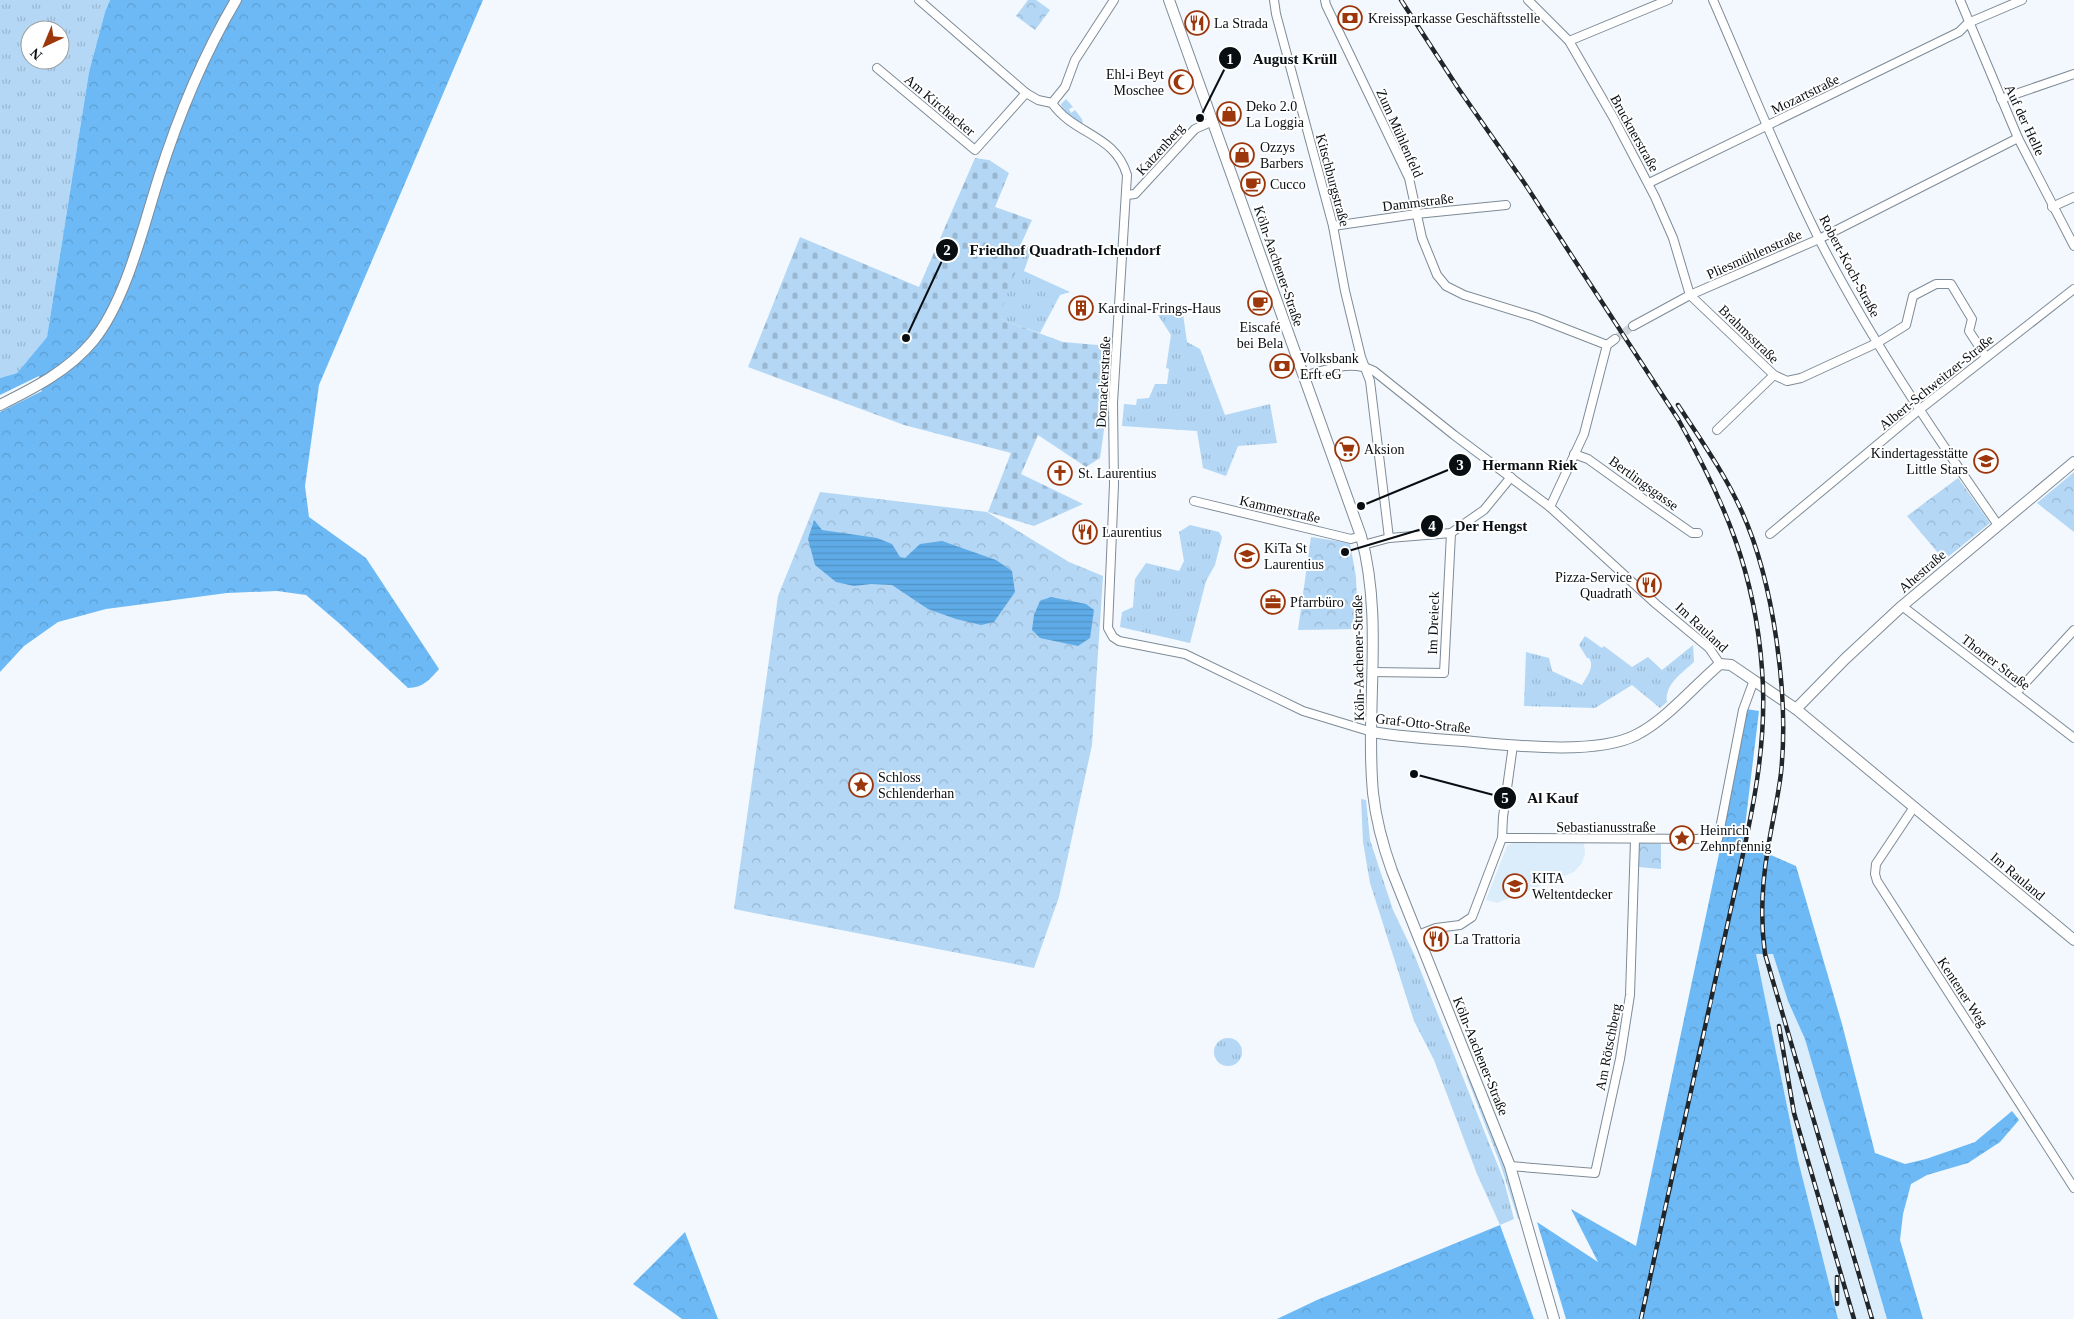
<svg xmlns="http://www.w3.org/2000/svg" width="2074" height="1319" font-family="Georgia,serif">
<defs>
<pattern id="grass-tufts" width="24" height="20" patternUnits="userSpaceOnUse" patternTransform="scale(1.25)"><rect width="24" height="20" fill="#b3d7f5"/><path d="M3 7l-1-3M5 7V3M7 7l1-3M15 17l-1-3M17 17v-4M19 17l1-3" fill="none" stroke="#99b7d1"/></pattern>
<pattern id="forest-crowns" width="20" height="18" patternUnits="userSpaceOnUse" patternTransform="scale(1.25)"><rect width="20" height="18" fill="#6cb9f6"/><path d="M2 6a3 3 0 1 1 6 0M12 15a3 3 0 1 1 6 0" fill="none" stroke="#5c9ed2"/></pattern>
<pattern id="cemetery-stones" width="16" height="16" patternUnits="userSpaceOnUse" patternTransform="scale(1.25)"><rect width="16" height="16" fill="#b3d7f5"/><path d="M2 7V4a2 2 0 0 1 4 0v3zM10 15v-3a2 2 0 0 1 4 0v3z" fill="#99b7d1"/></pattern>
<pattern id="park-crowns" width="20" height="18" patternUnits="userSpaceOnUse" patternTransform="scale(1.25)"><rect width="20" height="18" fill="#b3d7f5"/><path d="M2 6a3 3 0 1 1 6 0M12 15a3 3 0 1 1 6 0" fill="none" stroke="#99b7d1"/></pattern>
<pattern id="water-rules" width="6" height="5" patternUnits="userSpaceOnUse" patternTransform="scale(1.25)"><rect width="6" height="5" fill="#5eabe7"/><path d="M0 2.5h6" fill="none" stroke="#5092c5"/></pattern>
</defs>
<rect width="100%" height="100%" fill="#f2f8fd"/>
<g fill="#dbecfb">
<polygon points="1512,843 1584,843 1585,854 1582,863 1574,872 1497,903 1486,900 1507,846"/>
<polygon points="1773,953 1788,1001 1805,1038 1887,1319 1838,1319 1798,1160 1755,954"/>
</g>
<g fill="url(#grass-tufts)" fill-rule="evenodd">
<path d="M0,0H110L105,12L89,72L47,337L17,373L0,378ZM30,30H60V60H30Z"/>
<path d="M1066,99L1073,107L1069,109L1071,113L1075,110L1082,119L1083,125C1074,120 1062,115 1061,104Z"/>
<polygon points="1021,244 1032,248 1024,271 1070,292 1060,295 1040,333 997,318 1022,252"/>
<polygon points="1182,307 1187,342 1200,349 1225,415 1270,404 1277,443 1238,446 1226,476 1203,468 1197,431 1122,426 1124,404 1136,405 1137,399 1149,398 1155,384 1167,384 1169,369 1166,368 1171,335 1158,315"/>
<polygon points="1190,525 1219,532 1222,537 1215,565 1206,581 1190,643 1120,627 1122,612 1133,607 1135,579 1146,563 1179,571 1184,561 1179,532"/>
<path d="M1585,636L1602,648L1604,646L1632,667L1648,657L1662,670L1693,645L1694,662C1682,673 1664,685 1667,702L1660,708L1632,685L1595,708L1524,706L1526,652L1549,658L1552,671L1582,685C1587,676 1595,667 1589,658H1587L1579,645Z"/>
<polygon points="1361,799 1366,800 1370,840 1393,910 1414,954 1504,1181 1514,1219 1500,1225 1477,1174 1434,1060 1414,1021 1370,883 1363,842"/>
<circle cx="1228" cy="1052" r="14"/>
<polygon points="1466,1075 1468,1075 1503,1161 1520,1218 1518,1219 1501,1166"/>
</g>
<g fill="url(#forest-crowns)">
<path d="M110,0H483L319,385L305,486L309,517L366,558L439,669C430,679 423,688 408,688L340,624L306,595L277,591L227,593L106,609L58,622L24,646L0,672V412L42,391L39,376L0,395V378L17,373L47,337L89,72L105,12Z"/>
<polygon points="1746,709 1759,711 1743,843 1796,866 1842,1024 1875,1153 1905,1164 1926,1159 1975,1142 2012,1111 2019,1120 2000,1142 1968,1163 1927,1175 1911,1184 1903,1214 1900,1240 1923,1319 1887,1319 1805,1039 1788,1001 1773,954 1756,954 1798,1160 1838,1319 1566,1319 1537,1222 1598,1262 1571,1209 1636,1246 1723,835"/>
<polygon points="1500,1225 1534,1319 1277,1319 1317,1300"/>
<polygon points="685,1232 718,1319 682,1319 633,1284"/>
</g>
<polygon fill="url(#cemetery-stones)" points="975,158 989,160 1009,173 995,207 1032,220 1021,244 1023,252 998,318 1063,342 1109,346 1106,416 1100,458 1086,467 1038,435 1021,474 1083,504 1034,526 988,512 1011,453 904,425 748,367 800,237 919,287"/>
<g fill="url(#park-crowns)">
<polygon points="1028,0 1036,0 1050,10 1035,30 1016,16"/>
<polygon points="2074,472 2074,532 2037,503"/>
<polygon points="1958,478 1990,523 1944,560 1907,516"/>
<polygon points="820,492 987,512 1069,562 1103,576 1092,745 1059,897 1034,968 734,909 778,596"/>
<polygon points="1311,537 1350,543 1356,577 1358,629 1298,630"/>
<polygon points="1638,843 1661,844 1661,869 1638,867"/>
</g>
<g fill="url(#water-rules)">
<polygon points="814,520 822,530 877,538 892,544 900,557 905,558 920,544 942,541 996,560 1012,571 1015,592 994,622 981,625 956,619 928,609 892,585 871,584 854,586 836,582 815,565 808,539"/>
<polygon points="1051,597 1086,604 1094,610 1090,638 1078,646 1040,638 1032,630 1034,615 1040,601"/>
</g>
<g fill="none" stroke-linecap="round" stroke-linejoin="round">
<polyline stroke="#cfd5da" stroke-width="8" stroke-dasharray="8 4" stroke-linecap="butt" points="1615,339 1633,326"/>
<g stroke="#7e8b97" stroke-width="10">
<g id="street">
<polyline points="919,0 1026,93 1038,100 1052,103"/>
<path d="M1114,0L1075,60L1065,87L1052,103C1074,135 1115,134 1127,175L1113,403L1114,484L1108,628L1113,637L1119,641L1185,654L1303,711L1372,732"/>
<polyline points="1274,0 1276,14 1333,226 1345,291 1361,357 1370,381 1389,538"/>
<polyline points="1325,0 1326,5 1409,178 1422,238 1437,275 1446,286 1464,295 1535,317 1607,345"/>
<polyline points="1528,0 1569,41 1613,117 1655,197 1673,238 1690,295 1774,375 1787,381 1801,378 1877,343 1906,325 1913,296 1936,284 1951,284 1972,319 1969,331 1986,357"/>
<path d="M1713,0C1748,80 1780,161 1819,239C1870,339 1934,433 1998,525"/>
<polyline points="1960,0 2018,138 2074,246"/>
<polyline points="1569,41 1668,0"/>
<polyline points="877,68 975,150 1026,93"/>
<polyline points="2001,99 2074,74"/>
<polyline points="1649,183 1959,32 1968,23 2022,0"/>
<polyline points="1127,195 1135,194 1195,129 1213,121"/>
<polyline points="2052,207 2074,197"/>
<polyline points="1333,226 1416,214 1506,205"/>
<polyline points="1633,326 1690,295 1819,239 2018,138"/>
<path d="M1303,376C1327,370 1351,359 1374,371L1454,435L1550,507L1656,604L1709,648L1720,664"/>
<polyline points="1717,430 1774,375"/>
<polyline points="1574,454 1588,459 1649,503 1692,533 1698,533"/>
<polyline points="1194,501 1351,539 1361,536"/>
<polyline points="1550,507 1584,434 1607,345 1615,339"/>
<polyline points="1770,534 1919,410 2074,289"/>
<polyline points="1363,545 1389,538 1451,533 1484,510 1511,477"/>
<polyline points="1902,606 2074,738"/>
<polyline points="1372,672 1444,673 1451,533"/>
<polyline points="2016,693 2074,630"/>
<polyline points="1914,807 1876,864 1875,874 1877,881 2074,1188"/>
<polyline points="1502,838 1718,839 1743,710 1754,680"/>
<polyline points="1418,935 1436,928 1460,925 1472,917 1502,838 1503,817 1513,745"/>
<polyline points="1510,1166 1595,1173 1620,1059 1630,995 1635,840"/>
</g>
</g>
<g stroke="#7e8b97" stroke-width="12">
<g id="secondary">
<path d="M1169,0L1361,536C1384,620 1365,708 1373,793C1376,820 1383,846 1392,871L1510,1166L1554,1319"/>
<path d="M0,405C34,388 68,371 93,341C126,301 143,227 159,177C178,117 204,54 236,0"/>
<polyline points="1796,709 1845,659 1902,606 2074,462"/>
<path d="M1372,732C1402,737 1432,739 1463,741C1509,745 1595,756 1636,735C1666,720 1694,686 1720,664L1731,665L1796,709L2074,940"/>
</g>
</g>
<use href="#street" stroke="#fff" stroke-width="8"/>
<use href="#secondary" stroke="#fff" stroke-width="10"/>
<g stroke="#21262a" stroke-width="4.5">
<g id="rail">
<path d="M1401,0L1458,88L1525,184L1678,419C1725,502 1755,573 1762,669C1769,755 1746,839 1728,922C1700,1055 1669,1187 1641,1319"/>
<path d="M1678,405C1701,440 1725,474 1742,512C1774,583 1789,696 1781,773C1778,798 1772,823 1768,848C1762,883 1760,918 1765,954L1872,1319"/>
<polyline points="1779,1026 1794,1113 1854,1319"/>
<polyline points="1837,1277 1837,1304"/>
</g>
</g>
<use href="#rail" stroke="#fff" stroke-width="2.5" stroke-dasharray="8" stroke-linecap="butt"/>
</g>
<defs>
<g id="bank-ring" transform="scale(1.25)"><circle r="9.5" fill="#fff" stroke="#9c370c" stroke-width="1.5"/><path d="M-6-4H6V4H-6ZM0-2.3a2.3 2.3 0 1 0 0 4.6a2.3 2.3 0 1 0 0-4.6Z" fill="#9c370c"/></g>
<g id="restaurant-ring" transform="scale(1.25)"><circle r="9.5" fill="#fff" stroke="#9c370c" stroke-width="1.5"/><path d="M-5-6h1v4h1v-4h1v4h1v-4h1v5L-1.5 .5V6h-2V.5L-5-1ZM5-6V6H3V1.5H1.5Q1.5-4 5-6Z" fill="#9c370c"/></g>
<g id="mosque-ring" transform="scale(1.25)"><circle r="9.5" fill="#fff" stroke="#9c370c" stroke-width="1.5"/><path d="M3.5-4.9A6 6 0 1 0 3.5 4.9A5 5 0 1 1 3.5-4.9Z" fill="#9c370c"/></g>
<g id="shop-ring" transform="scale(1.25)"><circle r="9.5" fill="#fff" stroke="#9c370c" stroke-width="1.5"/><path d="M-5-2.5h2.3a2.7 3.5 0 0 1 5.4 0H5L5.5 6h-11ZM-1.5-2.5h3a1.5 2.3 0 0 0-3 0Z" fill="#9c370c"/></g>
<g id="cafe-ring" transform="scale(1.25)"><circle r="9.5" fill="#fff" stroke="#9c370c" stroke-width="1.5"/><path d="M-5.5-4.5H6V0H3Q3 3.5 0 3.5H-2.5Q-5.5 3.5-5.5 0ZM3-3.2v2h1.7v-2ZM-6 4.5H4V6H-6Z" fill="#9c370c"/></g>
<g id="building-ring" transform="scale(1.25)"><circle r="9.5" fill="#fff" stroke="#9c370c" stroke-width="1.5"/><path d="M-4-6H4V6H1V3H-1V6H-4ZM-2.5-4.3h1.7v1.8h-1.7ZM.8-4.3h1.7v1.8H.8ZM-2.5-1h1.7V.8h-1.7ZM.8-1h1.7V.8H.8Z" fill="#9c370c"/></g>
<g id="supermarket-ring" transform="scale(1.25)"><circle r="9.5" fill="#fff" stroke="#9c370c" stroke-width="1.5"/><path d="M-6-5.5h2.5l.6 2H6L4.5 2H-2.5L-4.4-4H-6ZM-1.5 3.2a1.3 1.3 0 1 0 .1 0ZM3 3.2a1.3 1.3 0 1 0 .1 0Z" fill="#9c370c"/></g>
<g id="school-ring" transform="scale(1.25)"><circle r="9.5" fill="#fff" stroke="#9c370c" stroke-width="1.5"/><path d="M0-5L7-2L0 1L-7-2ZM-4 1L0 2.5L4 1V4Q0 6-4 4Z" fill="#9c370c"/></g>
<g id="church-ring" transform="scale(1.25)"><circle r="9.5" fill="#fff" stroke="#9c370c" stroke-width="1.5"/><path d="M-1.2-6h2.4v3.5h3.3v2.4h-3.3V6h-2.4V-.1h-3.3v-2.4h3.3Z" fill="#9c370c"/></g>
<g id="office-ring" transform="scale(1.25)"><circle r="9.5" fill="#fff" stroke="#9c370c" stroke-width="1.5"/><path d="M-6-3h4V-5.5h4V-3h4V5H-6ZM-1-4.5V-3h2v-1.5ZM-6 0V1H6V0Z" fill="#9c370c"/></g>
<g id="sight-ring" transform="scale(1.25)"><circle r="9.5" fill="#fff" stroke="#9c370c" stroke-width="1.5"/><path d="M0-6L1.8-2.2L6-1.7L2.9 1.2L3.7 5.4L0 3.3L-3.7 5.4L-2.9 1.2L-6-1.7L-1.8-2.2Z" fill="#9c370c"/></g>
</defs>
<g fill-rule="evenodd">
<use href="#bank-ring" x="1350" y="18"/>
<use href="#restaurant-ring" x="1197" y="23"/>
<use href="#mosque-ring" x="1181" y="82"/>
<use href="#shop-ring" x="1229" y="114"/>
<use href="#shop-ring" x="1242" y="155"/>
<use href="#cafe-ring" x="1253" y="184"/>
<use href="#cafe-ring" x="1260" y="303"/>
<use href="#building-ring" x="1081" y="308"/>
<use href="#bank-ring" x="1282" y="366"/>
<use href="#supermarket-ring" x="1347" y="449"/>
<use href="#school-ring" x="1986" y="461"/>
<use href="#church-ring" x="1060" y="473"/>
<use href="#restaurant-ring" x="1085" y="532"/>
<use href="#school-ring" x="1247" y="556"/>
<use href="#restaurant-ring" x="1649" y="585"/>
<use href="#office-ring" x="1273" y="602"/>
<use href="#sight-ring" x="861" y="785"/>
<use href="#sight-ring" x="1682" y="838"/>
<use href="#school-ring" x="1515" y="886"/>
<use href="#restaurant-ring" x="1436" y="939"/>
</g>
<g text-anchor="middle" stroke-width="4" stroke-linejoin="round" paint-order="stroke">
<g font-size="14" fill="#090e12" stroke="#fff" text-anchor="start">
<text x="1368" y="23">Kreissparkasse Geschäftsstelle</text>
<text x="1214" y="28">La Strada</text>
<text x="1164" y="79" text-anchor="end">Ehl-i Beyt<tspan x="1164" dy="16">Moschee</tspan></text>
<text x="1246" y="111">Deko 2.0<tspan x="1246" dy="16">La Loggia</tspan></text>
<text x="1260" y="152">Ozzys<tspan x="1260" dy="16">Barbers</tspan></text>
<text x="1270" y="189">Cucco</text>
<text x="1098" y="313">Kardinal-Frings-Haus</text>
<text x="1260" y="332" text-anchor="middle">Eiscafé<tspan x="1260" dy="16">bei Bela</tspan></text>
<text x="1300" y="363">Volksbank<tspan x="1300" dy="16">Erft eG</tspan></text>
<text x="1364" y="454">Aksion</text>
<text x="1968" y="458" text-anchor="end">Kindertagesstätte<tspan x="1968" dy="16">Little Stars</tspan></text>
<text x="1078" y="478">St. Laurentius</text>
<text x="1102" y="537">Laurentius</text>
<text x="1264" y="553">KiTa St<tspan x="1264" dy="16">Laurentius</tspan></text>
<text x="1632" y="582" text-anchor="end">Pizza-Service<tspan x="1632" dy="16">Quadrath</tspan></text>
<text x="1290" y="607">Pfarrbüro</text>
<text x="878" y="782">Schloss<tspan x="878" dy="16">Schlenderhan</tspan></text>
<text x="1700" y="835">Heinrich<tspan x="1700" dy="16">Zehnpfennig</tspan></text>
<text x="1532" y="883">KITA<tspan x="1532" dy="16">Weltentdecker</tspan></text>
<text x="1454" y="944">La Trattoria</text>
</g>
<g font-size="14" fill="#090e12" stroke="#fff">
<text transform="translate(1805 94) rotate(-26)" y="5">Mozartstraße</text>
<text transform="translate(940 105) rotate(40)" y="5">Am Kirchacker</text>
<text transform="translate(2025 120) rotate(65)" y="5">Auf der Helle</text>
<text transform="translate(1400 133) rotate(66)" y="5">Zum Mühlenfeld</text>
<text transform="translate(1635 133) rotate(61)" y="5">Brucknerstraße</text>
<text transform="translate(1160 149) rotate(-48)" y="5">Katzenberg</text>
<text transform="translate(1333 180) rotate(75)" y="5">Kitschburgstraße</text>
<text transform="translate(1418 202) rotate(-7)" y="5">Dammstraße</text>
<text transform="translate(1754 254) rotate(-24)" y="5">Pliesmühlenstraße</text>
<text transform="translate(1279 266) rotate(71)" y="5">Köln-Aachener-Straße</text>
<text transform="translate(1850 266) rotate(62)" y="5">Robert-Koch-Straße</text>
<text transform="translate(1749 334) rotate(44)" y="5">Brahmsstraße</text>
<text transform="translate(1103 382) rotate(-87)" y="5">Domackerstraße</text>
<text transform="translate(1936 382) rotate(-39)" y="5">Albert-Schweitzer-Straße</text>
<text transform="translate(1644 483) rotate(36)" y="5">Bertlingsgasse</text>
<text transform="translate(1280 509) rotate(13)" y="5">Kammerstraße</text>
<text transform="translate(1922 571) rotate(-41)" y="5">Ahestraße</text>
<text transform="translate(1433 623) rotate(-88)" y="5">Im Dreieck</text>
<text transform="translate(1702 627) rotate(43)" y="5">Im Rauland</text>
<text transform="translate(1358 658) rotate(-91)" y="5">Köln-Aachener-Straße</text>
<text transform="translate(1996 662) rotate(37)" y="5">Thorrer Straße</text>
<text transform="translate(1423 723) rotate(6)" y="5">Graf-Otto-Straße</text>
<text x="1606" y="832">Sebastianusstraße</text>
<text transform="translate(2018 876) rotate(40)" y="5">Im Rauland</text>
<text transform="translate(1963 992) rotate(57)" y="5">Kentener Weg</text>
<text transform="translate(1608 1047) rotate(-79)" y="5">Am Rötschberg</text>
<text transform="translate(1481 1056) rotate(68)" y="5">Köln-Aachener-Straße</text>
</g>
</g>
<path fill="none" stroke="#090e12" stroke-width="2" d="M1200 118L1230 58M906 338L947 250M1361 506L1460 465M1345 552L1432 526M1414 774L1505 798"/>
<g fill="#090e12" stroke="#fff" stroke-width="2">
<circle cx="1200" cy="118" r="5"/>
<circle cx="906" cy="338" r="5"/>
<circle cx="1361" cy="506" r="5"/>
<circle cx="1345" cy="552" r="5"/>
<circle cx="1414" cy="774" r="5"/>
<circle cx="1230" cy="58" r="12"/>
<circle cx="947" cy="250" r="12"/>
<circle cx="1460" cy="465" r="12"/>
<circle cx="1432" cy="526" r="12"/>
<circle cx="1505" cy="798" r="12"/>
</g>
<g font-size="15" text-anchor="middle" font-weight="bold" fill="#fff">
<text x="1230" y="64">1</text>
<text x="947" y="255">2</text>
<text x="1460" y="470">3</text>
<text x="1432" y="531">4</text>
<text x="1505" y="803">5</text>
</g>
<g font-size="15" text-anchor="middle" font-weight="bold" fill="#090e12" stroke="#fff" stroke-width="4" stroke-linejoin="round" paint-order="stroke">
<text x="1295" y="64">August Krüll</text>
<text x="1065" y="255">Friedhof Quadrath-Ichendorf</text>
<text x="1530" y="470">Hermann Riek</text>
<text x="1491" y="531">Der Hengst</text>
<text x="1553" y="803">Al Kauf</text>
</g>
<g transform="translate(45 45) rotate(224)"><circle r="24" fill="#ffffff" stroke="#9d9fa0"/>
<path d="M0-4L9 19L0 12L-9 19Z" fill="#9c370c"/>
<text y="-8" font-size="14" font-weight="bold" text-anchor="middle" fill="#090e12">N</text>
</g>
</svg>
